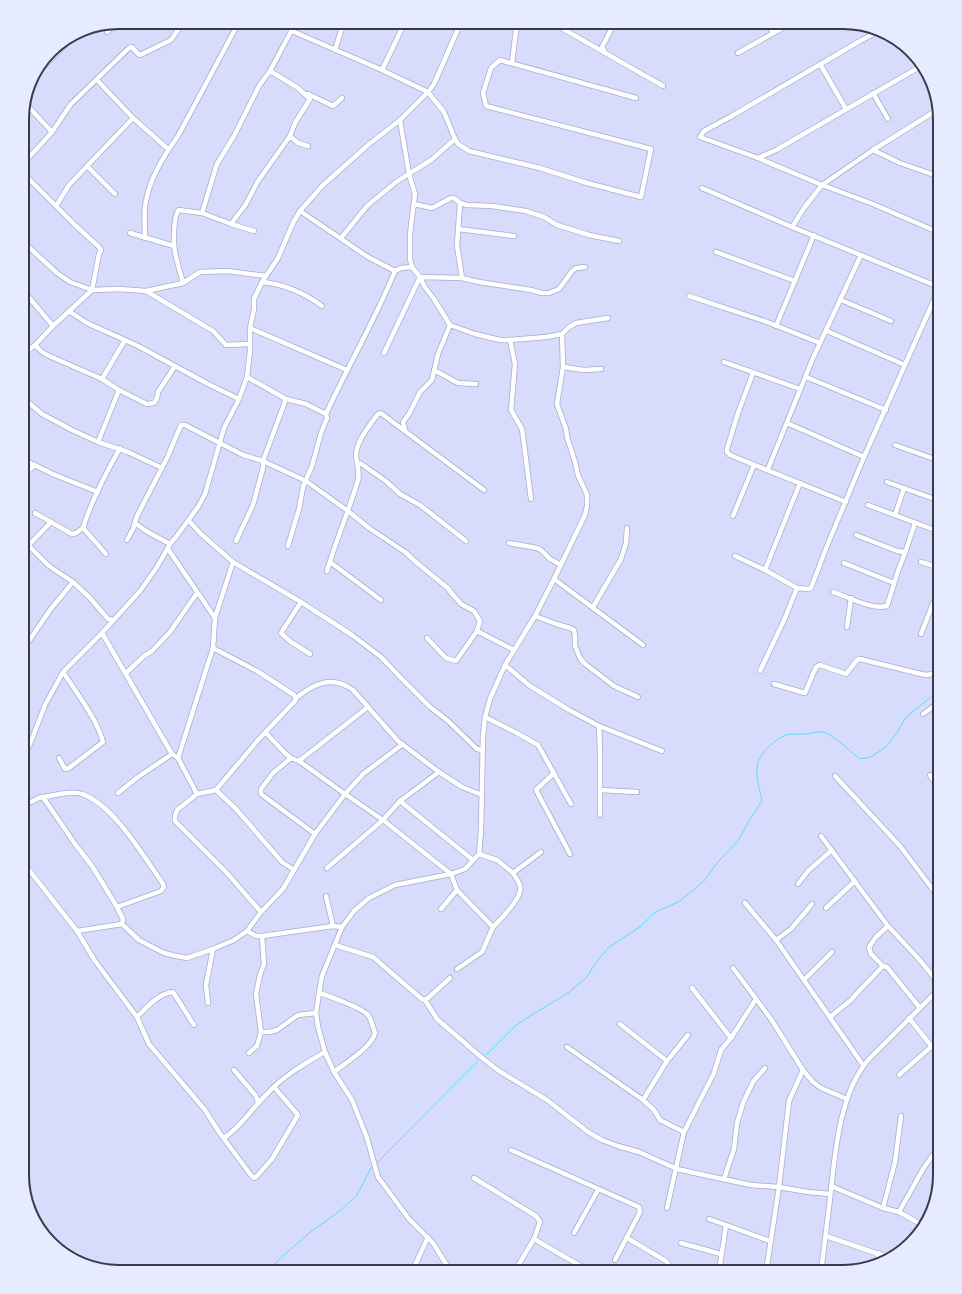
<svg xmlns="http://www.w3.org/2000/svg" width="962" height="1294" font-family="'PT Serif',serif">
<rect width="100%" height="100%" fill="#d7dcfd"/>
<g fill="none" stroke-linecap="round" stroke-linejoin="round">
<g stroke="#5ddbf7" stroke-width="1">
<path d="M486,1055L513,1028L525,1019L568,993L586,978L597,961L609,947L640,927L654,913L680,901L704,881L717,863L738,841L749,821L762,801C760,790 756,779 757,768C757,755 774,740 786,735C791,733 799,735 805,734C812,734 818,730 826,733C835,737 851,752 860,759L871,757L886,747L898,731L906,717L940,690"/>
<polyline points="376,1164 478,1061"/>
<polyline points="265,1272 309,1233 341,1210 357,1195 370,1170 373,1166"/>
</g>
<g stroke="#a7accc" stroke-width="6">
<g id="minor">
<polyline points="551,22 663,86"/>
<polyline points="651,22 656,25"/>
<polyline points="765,22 774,33"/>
<polyline points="292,31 382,70 428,92 444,112 455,139 458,144 469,151 540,168 587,183 641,197 651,149 486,106 483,93 491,68 500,60 636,98"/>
<polyline points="879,31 860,41 730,117 704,131 700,137 758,158 822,185 873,204 940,233"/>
<polyline points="107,32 117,22"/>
<polyline points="335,50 344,22"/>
<polyline points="604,50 602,47 615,22"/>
<polyline points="738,53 793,22"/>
<polyline points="512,63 517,22"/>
<polyline points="820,64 846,109"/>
<polyline points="382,70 405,22"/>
<polyline points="32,78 79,31"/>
<polyline points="97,80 133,118 168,149"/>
<polyline points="873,93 888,119"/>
<polyline points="308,94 333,106 342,98"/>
<polyline points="25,103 52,132"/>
<polyline points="400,120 409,174 415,194 410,234 410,259 412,267 420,277 424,286 434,299 450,325 475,334 500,340 510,340 546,337 562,334 569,327 576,323 608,318"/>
<polyline points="290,136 298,143 308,146"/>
<polyline points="873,150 900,163 940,177"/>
<polyline points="758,158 776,150 923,65"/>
<polyline points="22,165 52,132 71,104 129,48 132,47 138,54 140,55 171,40 183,22"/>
<polyline points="87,166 115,194"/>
<polyline points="702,188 792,227 939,287"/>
<polyline points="460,203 457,245 462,278"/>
<polyline points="414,204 432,208 451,198 454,198 460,203 467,205 492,206 526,211 544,217 557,225 589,235 619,241"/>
<polyline points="56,206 69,185 133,118"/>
<polyline points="300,211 368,257 395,271 401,268 412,267"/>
<polyline points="202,213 217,164 234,136 259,86 270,71 296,22"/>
<polyline points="231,224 246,204 258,181 290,136 295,123 310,99 298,88 270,71"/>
<polyline points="792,227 804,208 822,185 873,150 937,110"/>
<polyline points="458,229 514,236"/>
<path d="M254,231L231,224L202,213L179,210C173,215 174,237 174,245C175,257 180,271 183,283L200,272L227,271L266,276"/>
<polyline points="130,233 174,246"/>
<path d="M145,238C145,227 144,216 145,206C149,180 162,158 178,136L239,22"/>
<polyline points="341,238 367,206 396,182 431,160 455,139"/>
<polyline points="22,241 57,273 70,282 92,290 119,289 146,291 183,283"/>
<polyline points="716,252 795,281"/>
<path d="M262,282C284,284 304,293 322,306"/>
<polyline points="22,289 53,326"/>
<polyline points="146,291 213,331 226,345 249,344"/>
<polyline points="689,296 767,322 820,343"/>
<polyline points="841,300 891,321"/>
<polyline points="69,311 87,323 138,346 210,385 239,399"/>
<polyline points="776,326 814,235"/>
<polyline points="250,328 347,370"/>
<polyline points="827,331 905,365"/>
<polyline points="510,340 515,364 511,410 522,429 531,499"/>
<polyline points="35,345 41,351 47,355 102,379 119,390 98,442"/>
<polyline points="384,353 420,277 462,278 479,282 531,290 542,293 549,293 559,289 572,271 576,268 585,267"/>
<polyline points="22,356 35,345 53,326 92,290 99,254 101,250 99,247 75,225 22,172"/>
<polyline points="724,362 800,389"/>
<polyline points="563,367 584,370 601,369"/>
<polyline points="434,370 458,383 476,384"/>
<polyline points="753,373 738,413 727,449 727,452 730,455 846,502"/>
<polyline points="247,377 286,399 306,404 326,414 327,418 321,433 312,466 303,487 299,509 288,546"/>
<polyline points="806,377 886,410"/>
<polyline points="102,379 125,340"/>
<polyline points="119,390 147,404 154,403 157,398 158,392 175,366"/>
<polyline points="22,397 42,414 72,430 98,442 128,452 162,468"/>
<path d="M326,414C348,366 375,320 395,271"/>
<polyline points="787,423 864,457"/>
<polyline points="405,430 403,422 409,414 420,392 432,380 438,354 450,325"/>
<polyline points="895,445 940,461"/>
<polyline points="22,459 55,475 98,492"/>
<polyline points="358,464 359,463 363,465 387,482 400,494 420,505 466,541"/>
<polyline points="768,469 813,358 861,255"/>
<polyline points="22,476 35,465"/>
<polyline points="887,482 940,501"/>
<polyline points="868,505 940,532"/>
<path d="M35,513L72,534L76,533L83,528C91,501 106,473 120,448"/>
<polyline points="895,515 904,488"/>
<polyline points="733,516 754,465"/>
<polyline points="189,521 201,534 233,562 301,602 352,635 381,657 402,679 430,707 447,720 477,749 482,750"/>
<polyline points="135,523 146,531 170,544 168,549 215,618"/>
<polyline points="83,528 106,554"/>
<polyline points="856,535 897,551 903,552 906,550 915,523"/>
<polyline points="127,540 133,529 137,516 167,458 181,425 185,425 243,455 263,461 306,481 348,511 369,528 405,552 417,563 449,589 449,590 461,604 474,611 480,621 477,631"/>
<polyline points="236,541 253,505 263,468 263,461 286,399"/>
<polyline points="509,543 537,548 541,550 550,559 561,565"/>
<polyline points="29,546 49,566 73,582 91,599 108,619 113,620"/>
<polyline points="22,552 51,522"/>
<polyline points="735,556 765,570 797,588 808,589 811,588 827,546 864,457 940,286"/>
<polyline points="330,562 381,600"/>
<polyline points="921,562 940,568"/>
<polyline points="844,563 894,583"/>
<polyline points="765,570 800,483"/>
<path d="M327,571C336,540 349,511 358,480C360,471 357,465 356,456C356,441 369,427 377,415L380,413L382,414L484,490"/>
<polyline points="554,579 643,645"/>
<path d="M833,592C848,597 872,610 887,606L898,571L906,550"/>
<polyline points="301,602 281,633 291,642 310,654"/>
<polyline points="593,607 621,559 626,543 627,528"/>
<polyline points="535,616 556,624 570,628 574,630 575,636 575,646 580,658 584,663 614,686 638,697"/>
<polyline points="847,627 851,598"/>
<polyline points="102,633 172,754 178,758 197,794"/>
<polyline points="921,634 934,601 940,603"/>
<polyline points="427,638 446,658 456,661 477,631 514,650"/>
<polyline points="22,651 50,610 73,582"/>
<polyline points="505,665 530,686 569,710 599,726 662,751"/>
<polyline points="760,671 785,618 797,588"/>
<polyline points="126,673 144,656 152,651 170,632 197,593"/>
<polyline points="774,684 805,693 816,667 820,665 846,674 857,660 860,659 921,674 927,675 940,672"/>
<path d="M296,698C315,683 332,675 353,690L398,741L439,772L462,787L482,795"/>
<polyline points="923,714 940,702"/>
<polyline points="485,717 515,732 538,745 571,804"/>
<polyline points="599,726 600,751 600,815"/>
<polyline points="266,733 285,753 291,758 273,773 261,789 261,794 315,834"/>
<path d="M59,758L65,769L69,768L103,742C97,719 76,692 63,672"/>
<polyline points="178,758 213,648 215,618 233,562"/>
<polyline points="291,758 299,761 345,794 363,774 403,744"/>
<polyline points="22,761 32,739 45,705 63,672 102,633 140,591 157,567 170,544 176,537 198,507 205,494 224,428 239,399 247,377 250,351 250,328 254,309 254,299 262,282 278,258 293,223 300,211 322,186 368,145 400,120 428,92 434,84 461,22"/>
<polyline points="299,761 368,707"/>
<polyline points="554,773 536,790 570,854"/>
<polyline points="930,775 940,790"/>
<polyline points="835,776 900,846 940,899"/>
<polyline points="216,790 236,809 282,862 294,870 315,834 345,794 383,820 451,874 457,890 441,909"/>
<polyline points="600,790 637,792"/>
<polyline points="118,793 138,777 172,754"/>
<path d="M42,797C53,796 73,790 82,794C114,805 144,857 163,884L164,887L161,891L117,907"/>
<polyline points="400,801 473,860"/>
<polyline points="31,802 41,797 45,800 75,844 92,866 117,907 123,919 122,924 139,940 164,953 176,956 187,958 213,949"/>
<polyline points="821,836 888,926 918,958 932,975 940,988"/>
<polyline points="479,854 497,860 513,873 541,852"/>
<path d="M22,861L77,931L95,961L137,1017C146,1008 159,993 173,992L194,1025"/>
<polyline points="327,868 383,820 400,801 439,772"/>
<polyline points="798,884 808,871 832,850"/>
<polyline points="457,890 493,927 482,952 457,969"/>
<polyline points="326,896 333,926"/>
<polyline points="745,903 776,940 863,1065"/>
<polyline points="826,908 855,881"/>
<polyline points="261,912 283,889 294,870"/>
<path d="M493,927C501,919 518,902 520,891C522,885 516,878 513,873"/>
<polyline points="77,931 122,924"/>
<polyline points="247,931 256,936 262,936 333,926 342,927"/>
<polyline points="776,940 791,929 812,904"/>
<polyline points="335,945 373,957 423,1000 428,998 450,978"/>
<polyline points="883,966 871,954 869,947 876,937 888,926"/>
<polyline points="733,968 771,1019 803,1070 813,1082 821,1088 847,1099"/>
<polyline points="804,980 832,952"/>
<polyline points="692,988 731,1038"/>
<path d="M319,993C329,996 362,1008 368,1015C372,1020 373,1028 375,1033C372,1047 345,1063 334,1072"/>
<polyline points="425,1000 437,1019 481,1057 499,1071 547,1100 588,1132 602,1140 618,1146 639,1152 677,1169 704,1175 751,1185 779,1187 808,1192 830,1194"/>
<polyline points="208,1003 206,985 213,949 234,940 247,931 261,912 226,872 175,821 175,816 177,810 197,794 216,790 258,740 295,701 296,698 294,695 257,671 213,648"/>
<polyline points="137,1017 149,1044 205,1110 219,1132 250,1174 254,1178 256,1177 272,1159 298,1115 274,1087"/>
<polyline points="830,1017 851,1000 858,992 883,966 887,967 920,1008"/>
<polyline points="909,1018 940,1057"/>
<polyline points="620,1024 667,1061"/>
<polyline points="261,1032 269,1032 277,1030 298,1015 316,1013"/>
<polyline points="567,1047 643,1100 654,1110 660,1120 684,1132"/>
<polyline points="249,1053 257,1046 261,1032 256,994 260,975 264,964 262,936"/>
<polyline points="234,1070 256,1096 258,1103"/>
<polyline points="899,1075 932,1046"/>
<polyline points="643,1100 667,1061 688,1035"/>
<path d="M224,1138C241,1127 252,1108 267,1094C283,1076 304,1064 325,1052"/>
<polyline points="511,1150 639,1207 640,1212 615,1260"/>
<polyline points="474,1178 536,1216 540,1222 534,1239 591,1272"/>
<polyline points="724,1179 734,1149 737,1123 743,1103 753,1082 765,1068"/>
<polyline points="831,1186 883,1208 899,1212 924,1226"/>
<polyline points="667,1208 684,1132 714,1073 721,1050 731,1038 756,999"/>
<polyline points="883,1208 895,1162 901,1116"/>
<polyline points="32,1209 34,1208"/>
<polyline points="899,1212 923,1169 940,1145"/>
<polyline points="709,1219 726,1225"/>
<polyline points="574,1233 598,1190"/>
<polyline points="826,1236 890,1258"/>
<polyline points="627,1238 666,1261 669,1265 670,1272"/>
<polyline points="681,1243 721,1254"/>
<polyline points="877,1262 879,1253"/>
<polyline points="412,1272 428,1237"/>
<polyline points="451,1272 433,1243 409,1219 378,1177 367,1138 352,1100 334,1072 325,1052 318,1027 316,1013 319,993 322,976 342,927 354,911 369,898 395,885 451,874 465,869 479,854 481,831 483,735 485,717 490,699 505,665 535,616 554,579 585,515 587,506 587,495 578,475 575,462 567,437 566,429 557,404 563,367 562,334"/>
<polyline points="514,1272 534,1239"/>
<polyline points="546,1272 550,1267"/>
<polyline points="719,1272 726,1225 770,1241"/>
<polyline points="766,1272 779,1187 789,1101 803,1070"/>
<path d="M821,1272C824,1248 827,1223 830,1199C835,1154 839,1093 869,1059L940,988"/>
</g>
</g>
<use href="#minor" stroke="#fff" stroke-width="4.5"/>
</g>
<path d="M0 0H962V1294H0ZM119 29H843A90 90 0 0 1 933 119V1175A90 90 0 0 1 843 1265H119A90 90 0 0 1 29 1175V119A90 90 0 0 1 119 29Z" fill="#e7ebff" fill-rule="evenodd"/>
<path fill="none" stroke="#373a47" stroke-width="2" d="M119 29H843A90 90 0 0 1 933 119V1175A90 90 0 0 1 843 1265H119A90 90 0 0 1 29 1175V119A90 90 0 0 1 119 29Z"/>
</svg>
